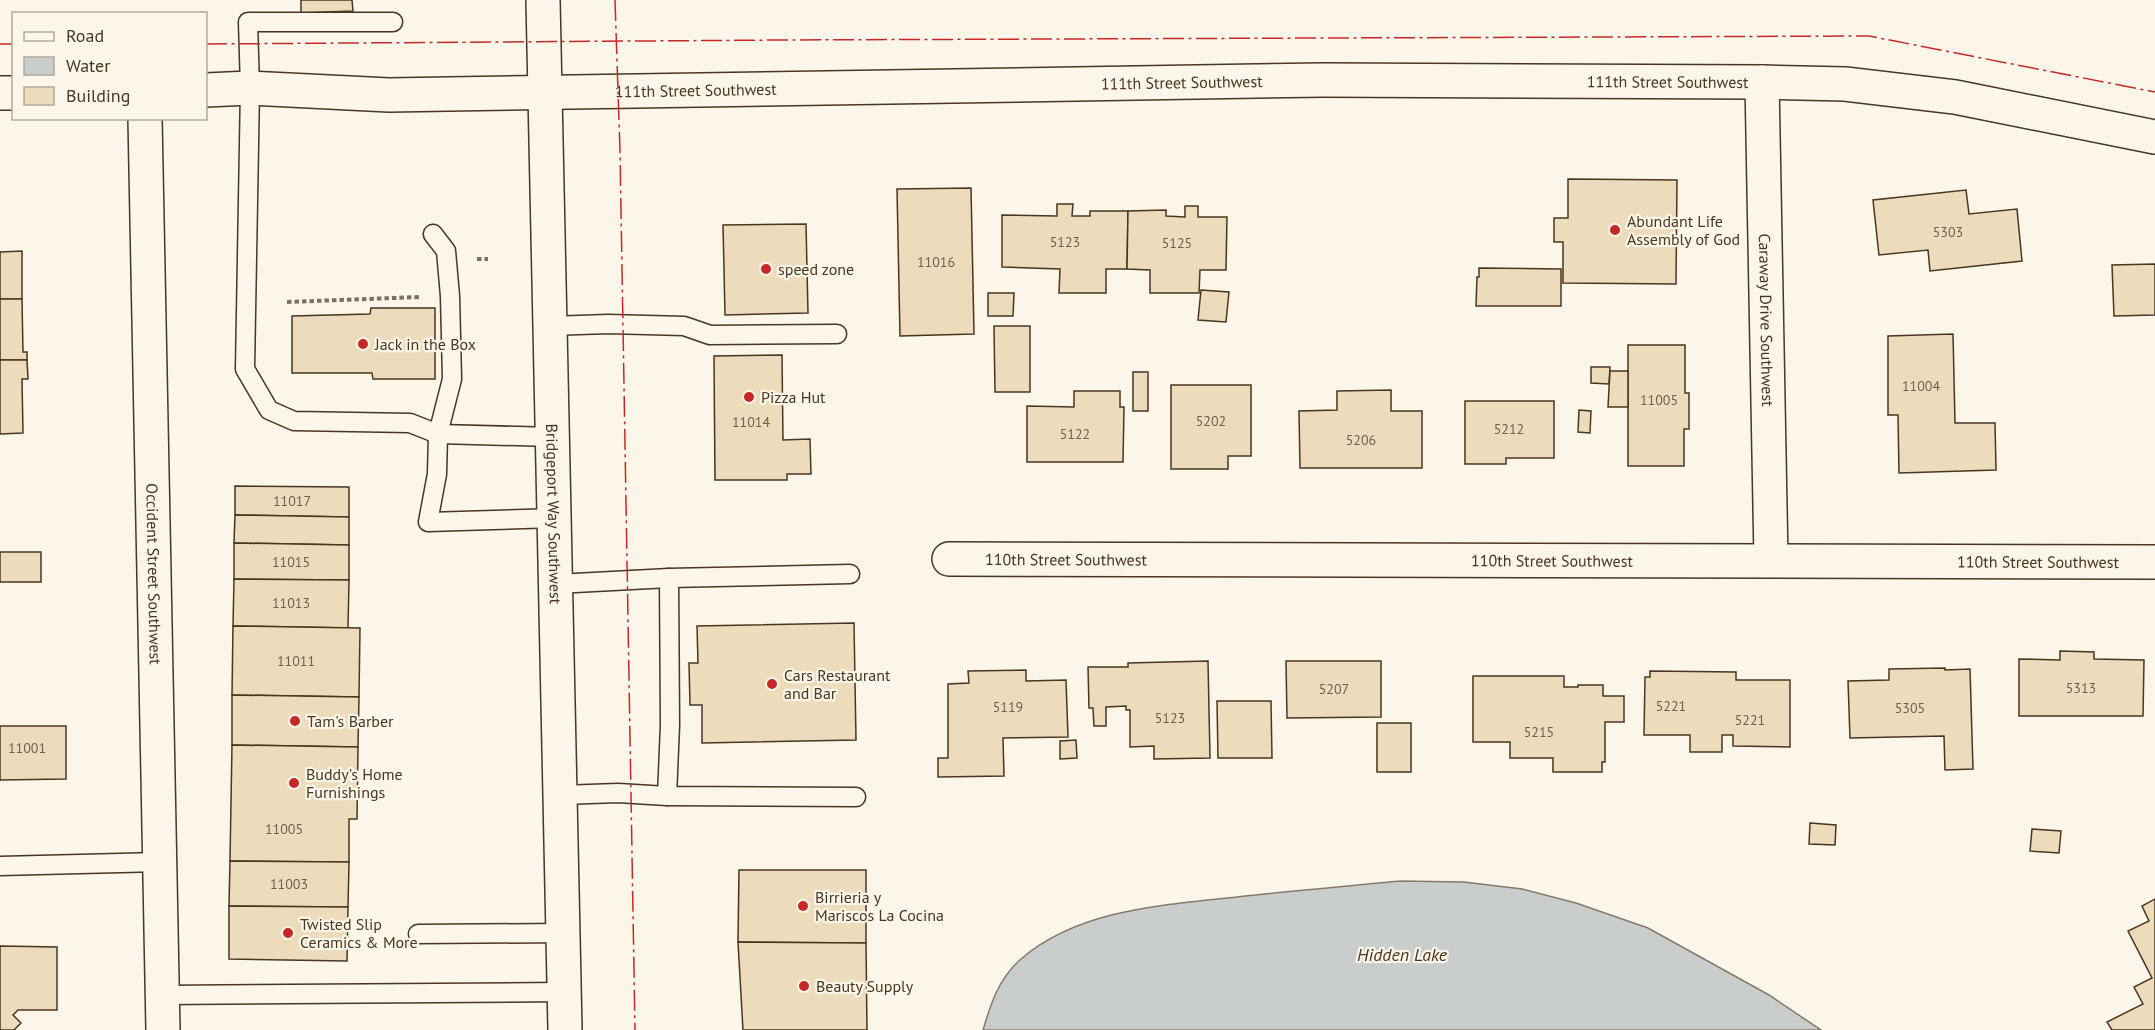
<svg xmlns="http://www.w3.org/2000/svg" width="2155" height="1030" font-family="'PT Sans',sans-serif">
<rect width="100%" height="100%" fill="#fbf6e9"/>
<path fill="#c9cecd" stroke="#887966" stroke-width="1.5" d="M1400,881L1464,882L1522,889L1576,903L1648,928L1769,995L1821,1030H983C991,1003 999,978 1021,959C1079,909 1164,905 1237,897C1291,891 1346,886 1400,881Z"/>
<g fill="#ecdcbc" stroke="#4a3520" stroke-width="1.5">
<polygon points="301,0 352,0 353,11 301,13"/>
<polygon points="1568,179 1677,180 1676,284 1563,283 1563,242 1554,242 1554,218 1568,218"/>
<polygon points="971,188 974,334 900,336 897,189"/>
<polygon points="1966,190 1969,214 2017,209 2022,261 1930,271 1928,250 1879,255 1873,200"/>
<polygon points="1057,204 1073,204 1072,216 1090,216 1090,211 1128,211 1127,269 1106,269 1106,293 1059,293 1060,269 1002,267 1002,215 1057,216"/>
<polygon points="1185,206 1198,206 1198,217 1227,217 1226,270 1200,270 1199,293 1150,293 1150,270 1127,269 1128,211 1166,210 1166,216 1185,217"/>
<polygon points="806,224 808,313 725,315 723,225"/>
<polygon points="22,251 22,299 0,299 0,252"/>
<polygon points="2155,264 2155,315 2114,316 2112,265"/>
<polygon points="1479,268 1561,269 1561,306 1476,306 1477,277 1479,277"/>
<polygon points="1201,290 1229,292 1226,322 1198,320"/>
<polygon points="988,293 1014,293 1013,316 988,316"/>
<polygon points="0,299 22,299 23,352 27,352 27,360 0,360"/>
<polygon points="371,308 435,308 435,379 373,379 372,373 292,373 292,316 370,314"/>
<polygon points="994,326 1030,326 1030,392 995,392"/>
<polygon points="1953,334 1955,423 1995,423 1996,470 1899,473 1898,415 1888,415 1888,336"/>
<polygon points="1628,345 1685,345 1685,393 1689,393 1689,429 1684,429 1684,466 1628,466"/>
<polygon points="782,355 783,440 810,439 811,474 787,474 787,480 715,480 714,356"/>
<polygon points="0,360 27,360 28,379 22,379 23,433 0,434"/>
<polygon points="1591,367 1610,367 1609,384 1591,383"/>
<polygon points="1610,371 1628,371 1628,407 1608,407"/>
<rect x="1133" y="372" width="15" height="39"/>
<polygon points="1171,385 1251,385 1251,456 1228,456 1228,469 1171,469"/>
<polygon points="1391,390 1391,411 1422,411 1422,468 1300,468 1299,411 1337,410 1337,391"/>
<polygon points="1074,391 1120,391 1120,407 1124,407 1123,462 1027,462 1027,406 1074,407"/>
<polygon points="1465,401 1554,401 1554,458 1506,458 1506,464 1465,464"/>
<polygon points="1579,410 1591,411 1590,433 1578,432"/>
<polygon points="235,486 349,487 349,517 235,515"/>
<polygon points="235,515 349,517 349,545 234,543"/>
<polygon points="234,543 349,545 349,580 234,579"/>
<rect x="0" y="552" width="41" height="30"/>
<polygon points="234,579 349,580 348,628 233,626"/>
<polygon points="854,623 856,740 702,743 702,705 690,705 689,663 698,663 697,626"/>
<polygon points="233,626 360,628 359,697 232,695"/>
<polygon points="2060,651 2094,652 2094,659 2144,660 2143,716 2019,716 2019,659 2060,660"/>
<polygon points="1208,661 1210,758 1154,759 1154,746 1130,747 1130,710 1126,710 1126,706 1106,707 1106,726 1094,726 1093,708 1089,708 1088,667 1128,667 1128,663"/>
<polygon points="1286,661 1381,661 1381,717 1287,718"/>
<polygon points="1945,668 1945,670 1970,669 1973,769 1945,770 1944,736 1850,738 1848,681 1889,680 1889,669"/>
<polygon points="1026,670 1026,681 1066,680 1068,737 1003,738 1004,776 938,777 938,758 948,758 948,684 969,683 968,671"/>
<polygon points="1650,671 1736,672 1736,680 1790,680 1790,747 1733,746 1733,735 1722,735 1722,752 1690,752 1690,735 1644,735 1645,677 1650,677"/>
<polygon points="1473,676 1564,676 1564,687 1578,687 1578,685 1603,685 1603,696 1624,696 1624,722 1605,722 1605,762 1602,762 1602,772 1553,772 1553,758 1510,758 1510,742 1473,742"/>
<polygon points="232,695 359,697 358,747 232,745"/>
<polygon points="1217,701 1271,701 1272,758 1218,758"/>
<rect x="1377" y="723" width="34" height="49"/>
<polygon points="0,726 66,726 66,779 0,780"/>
<polygon points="1076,740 1077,758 1060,759 1060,741"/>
<polygon points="232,745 358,747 357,819 349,819 349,862 230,861"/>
<polygon points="1810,823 1836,825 1835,845 1809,844"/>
<polygon points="2032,829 2061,831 2059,853 2030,851"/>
<polygon points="230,861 349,862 348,907 229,906"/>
<polygon points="739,870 866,870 866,943 738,942"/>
<polygon points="2155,899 2155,1030 2112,1030 2107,1022 2143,1004 2134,987 2152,978 2128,931 2149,921 2142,906"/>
<polygon points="229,906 348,907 347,961 229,959"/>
<polygon points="738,942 866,943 867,1030 743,1030"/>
<polygon points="0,946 57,947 57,1010 18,1010 13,1015 21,1023 14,1030 0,1030"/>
</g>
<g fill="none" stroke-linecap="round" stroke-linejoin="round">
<g stroke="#4a3520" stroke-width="21">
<g id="lane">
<polyline points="393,22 248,22 250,88 245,369 269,410 294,421 410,423 438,434 553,437"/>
<polyline points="433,234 446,251 450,296 452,379 438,434 437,474 428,522 555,518"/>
<polyline points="550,326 608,324 684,326 710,335 837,334"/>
<polyline points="556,584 669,578 850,574"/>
<polyline points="561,795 618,793 667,796 856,797"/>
<polyline points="667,796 670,725 669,578"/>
<polyline points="0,866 160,862"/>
<polyline points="418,934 564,933"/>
<polyline points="163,995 564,992"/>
</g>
</g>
<g stroke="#4a3520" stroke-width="36">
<g id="street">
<path id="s1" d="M1762,82L1771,560"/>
<path id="s2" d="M206,90L250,88L389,95L1323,80L1762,82L1845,84L1955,97L2155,137"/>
<polyline points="0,93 14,93"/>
<path id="s3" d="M145,118L163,1030"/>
<path id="s4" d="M949,559L2155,562"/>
</g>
</g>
<g stroke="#4a3520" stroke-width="36">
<g id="primary">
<path id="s5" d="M543,0L565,1030"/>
</g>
</g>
<g stroke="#7f6f5c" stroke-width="4" stroke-dasharray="4.5 3" stroke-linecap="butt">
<polyline points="477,259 488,259"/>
<polyline points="287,302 420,297"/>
</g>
<use href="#lane" stroke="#fbf6e9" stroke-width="18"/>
<use href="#street" stroke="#fbf6e9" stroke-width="33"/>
<use href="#primary" stroke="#fbf6e9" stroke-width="33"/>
<g stroke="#c62828" stroke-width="1.5" stroke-dasharray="21 4.5 3 4.5" stroke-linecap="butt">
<polyline points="615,0 620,151 635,1030"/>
<polyline points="0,44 14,44"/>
<polyline points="206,44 784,40 1869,36 2155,92"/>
</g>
</g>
<g fill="#c62828" stroke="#fbf6e9" stroke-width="2">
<circle cx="1615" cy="230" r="6"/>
<circle cx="766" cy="269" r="6"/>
<circle cx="363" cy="344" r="6"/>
<circle cx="749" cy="397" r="6"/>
<circle cx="772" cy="684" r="6"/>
<circle cx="295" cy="721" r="6"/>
<circle cx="294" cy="783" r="6"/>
<circle cx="803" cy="906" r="6"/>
<circle cx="288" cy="933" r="6"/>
<circle cx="804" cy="986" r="6"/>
</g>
<g text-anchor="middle" stroke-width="4.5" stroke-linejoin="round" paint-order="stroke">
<g font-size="14" fill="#725f47">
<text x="1948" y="237">5303</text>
<text x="1065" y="247">5123</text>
<text x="1177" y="248">5125</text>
<text x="936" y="267">11016</text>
<text x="1921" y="391">11004</text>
<text x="1659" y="405">11005</text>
<text x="1211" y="426">5202</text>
<text x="751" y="427">11014</text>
<text x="1509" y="434">5212</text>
<text x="1075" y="439">5122</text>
<text x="1361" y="445">5206</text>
<text x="292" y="506">11017</text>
<text x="291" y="567">11015</text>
<text x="291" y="608">11013</text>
<text x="296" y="666">11011</text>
<text x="2081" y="693">5313</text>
<text x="1334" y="694">5207</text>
<text x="1671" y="711">5221</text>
<text x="1008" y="712">5119</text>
<text x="1910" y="713">5305</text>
<text x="1170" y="723">5123</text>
<text x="1750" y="725">5221</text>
<text x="1539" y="737">5215</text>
<text x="27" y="753">11001</text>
<text x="284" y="834">11005</text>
<text x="289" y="889">11003</text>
</g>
<g font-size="16" fill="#4a3520" stroke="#fbf6e9">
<text dy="6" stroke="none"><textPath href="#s2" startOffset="976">111th Street Southwest</textPath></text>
<text dy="6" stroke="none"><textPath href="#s2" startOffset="1462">111th Street Southwest</textPath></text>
<text dy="6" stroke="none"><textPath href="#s2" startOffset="490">111th Street Southwest</textPath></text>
<text dy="6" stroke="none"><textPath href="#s1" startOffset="238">Caraway Drive Southwest</textPath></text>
<text dy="6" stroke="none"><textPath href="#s5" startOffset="514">Bridgeport Way Southwest</textPath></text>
<text dy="6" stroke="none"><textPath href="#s4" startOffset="117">110th Street Southwest</textPath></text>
<text dy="6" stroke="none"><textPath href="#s4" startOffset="603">110th Street Southwest</textPath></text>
<text dy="6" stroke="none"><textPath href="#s4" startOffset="1089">110th Street Southwest</textPath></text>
<text dy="6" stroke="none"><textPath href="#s3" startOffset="456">Occident Street Southwest</textPath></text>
</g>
<g font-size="16" fill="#4a3520" stroke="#fbf6e9" text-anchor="start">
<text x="1627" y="227">Abundant Life<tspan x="1627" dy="18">Assembly of God</tspan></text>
<text x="778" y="275">speed zone</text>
<text x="375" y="350">Jack in the Box</text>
<text x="761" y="403">Pizza Hut</text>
<text x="784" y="681">Cars Restaurant<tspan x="784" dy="18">and Bar</tspan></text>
<text x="307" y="727">Tam's Barber</text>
<text x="306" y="780">Buddy's Home<tspan x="306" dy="18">Furnishings</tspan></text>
<text x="815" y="903">Birrieria y<tspan x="815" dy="18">Mariscos La Cocina</tspan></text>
<text x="300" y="930">Twisted Slip<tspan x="300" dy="18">Ceramics &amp; More</tspan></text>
<text x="816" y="992">Beauty Supply</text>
</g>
<g font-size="18" font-style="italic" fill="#4a3520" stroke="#fbf6e9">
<text x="1402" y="961">Hidden Lake</text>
</g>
</g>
<rect x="12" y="12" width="195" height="108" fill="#fbf6e9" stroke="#b4a999" stroke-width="1.5"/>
<rect x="24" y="32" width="30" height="9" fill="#fbf6e9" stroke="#b4a999" stroke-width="1.5"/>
<text x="66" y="42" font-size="18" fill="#4a3520">Road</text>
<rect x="24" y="57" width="30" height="18" fill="#c9cecd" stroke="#b4a999" stroke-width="1.5"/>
<text x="66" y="72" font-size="18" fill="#4a3520">Water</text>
<rect x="24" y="87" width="30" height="18" fill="#ecdcbc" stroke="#b4a999" stroke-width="1.5"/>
<text x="66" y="102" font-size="18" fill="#4a3520">Building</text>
</svg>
